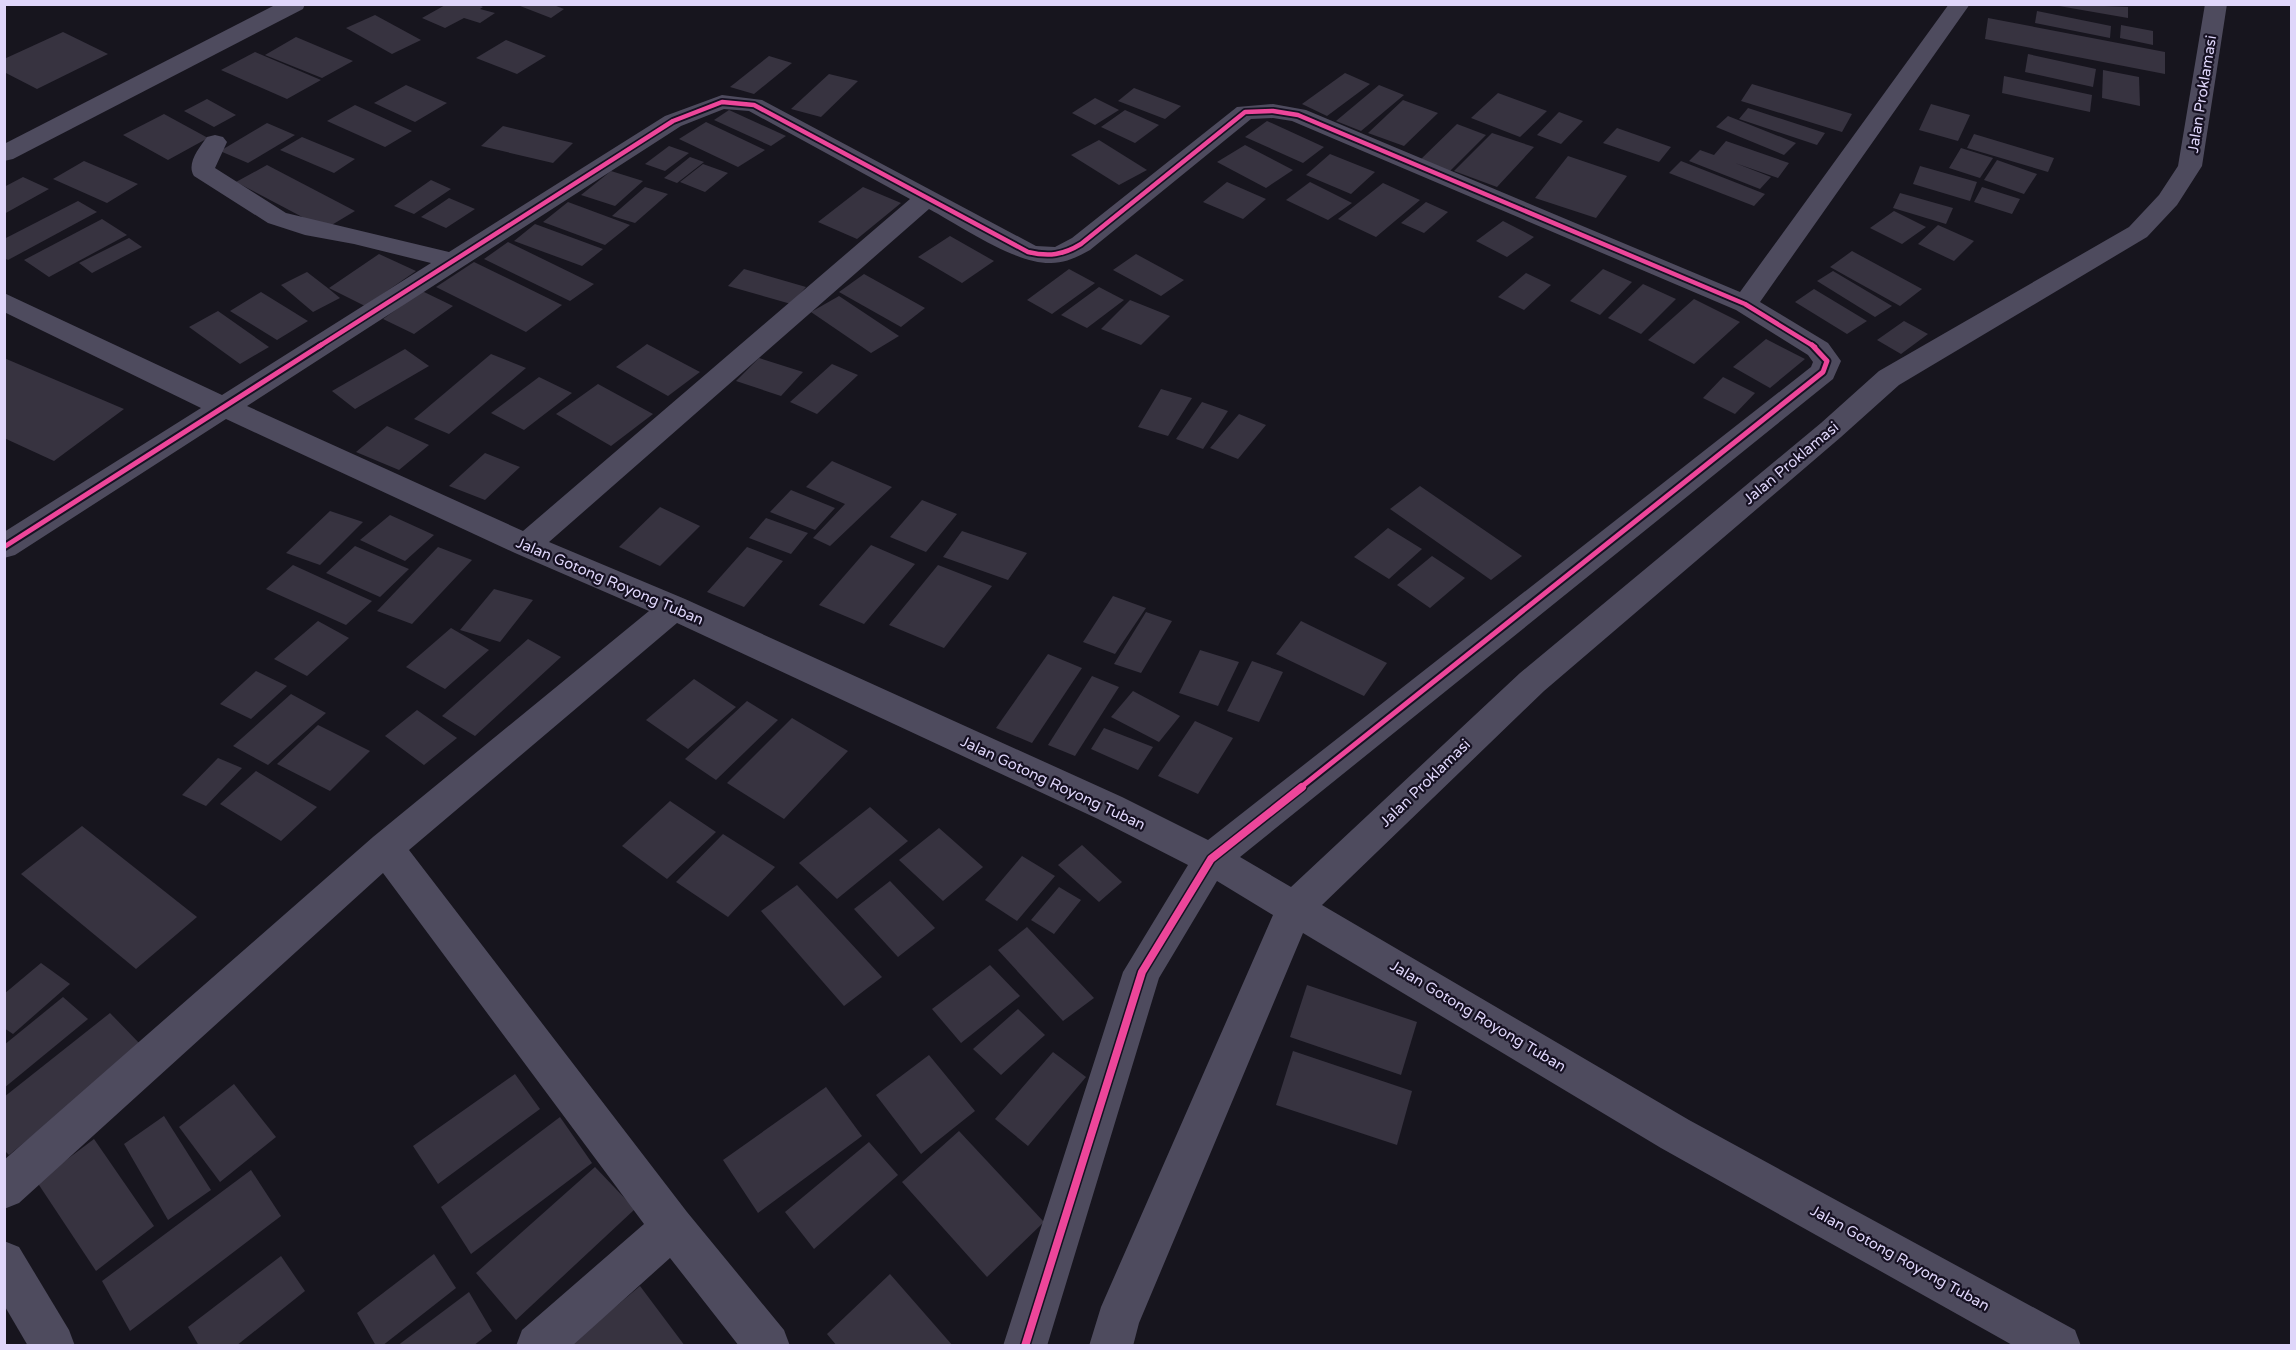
<svg xmlns="http://www.w3.org/2000/svg" width="2296" height="1350" font-family="'Varela Round',sans-serif">
<rect width="100%" height="100%" fill="#17151e"/>
<g fill="#373340">
<polygon points="447,4 477,4 483,7 480,9 495,13 480,23 464,18 445,28 422,18"/>
<polygon points="515,4 551,4 564,9 551,18"/>
<polygon points="2059,4 2128,7 2128,18 2059,6"/>
<polygon points="2037,11 2111,26 2110,38 2035,23"/>
<polygon points="375,15 421,40 392,54 346,28"/>
<polygon points="1988,18 2165,52 2165,74 1985,39"/>
<polygon points="2121,25 2153,31 2153,45 2120,38"/>
<polygon points="63,32 108,54 37,89 4,72 4,59"/>
<polygon points="296,37 353,61 322,78 265,55"/>
<polygon points="506,40 546,56 517,74 476,58"/>
<polygon points="255,52 321,80 287,99 221,70"/>
<polygon points="2028,54 2096,69 2093,87 2025,72"/>
<polygon points="769,56 792,63 754,94 730,87"/>
<polygon points="2103,70 2139,77 2140,106 2102,98"/>
<polygon points="1345,73 1370,84 1327,116 1302,104"/>
<polygon points="829,74 858,81 821,117 791,109"/>
<polygon points="2004,76 2092,95 2090,112 2002,93"/>
<polygon points="1752,84 1852,114 1842,132 1741,101"/>
<polygon points="406,85 447,103 415,122 374,103"/>
<polygon points="1379,85 1404,95 1361,131 1336,121"/>
<polygon points="1134,88 1181,106 1165,119 1118,101"/>
<polygon points="1498,93 1547,111 1520,137 1471,118"/>
<polygon points="1095,98 1119,110 1095,125 1072,113"/>
<polygon points="207,99 236,115 214,127 184,111"/>
<polygon points="1403,100 1438,113 1404,146 1368,133"/>
<polygon points="1931,104 1970,115 1958,141 1919,130"/>
<polygon points="355,105 412,131 385,147 327,121"/>
<polygon points="1748,108 1825,133 1817,145 1739,119"/>
<polygon points="729,110 786,136 771,146 714,120"/>
<polygon points="1125,110 1159,125 1135,143 1101,127"/>
<polygon points="1559,112 1583,121 1561,144 1537,135"/>
<polygon points="164,114 208,138 168,160 123,135"/>
<polygon points="1728,116 1796,143 1784,155 1716,127"/>
<polygon points="1267,121 1324,147 1303,163 1245,137"/>
<polygon points="706,122 765,150 738,167 679,139"/>
<polygon points="267,123 295,135 248,163 220,151"/>
<polygon points="1457,124 1486,135 1448,173 1418,162"/>
<polygon points="503,126 573,143 553,163 481,146"/>
<polygon points="1617,128 1671,147 1659,162 1603,143"/>
<polygon points="1492,133 1534,147 1497,187 1454,171"/>
<polygon points="1974,134 2054,158 2048,172 1967,148"/>
<polygon points="302,137 355,159 334,173 280,150"/>
<polygon points="1099,140 1147,170 1119,185 1071,155"/>
<polygon points="1726,141 1789,163 1778,178 1735,163 1771,177 1760,189 1689,161 1700,150 1714,155"/>
<polygon points="1245,145 1293,170 1266,188 1217,162"/>
<polygon points="669,146 689,153 665,171 645,164"/>
<polygon points="1961,148 1993,158 1980,178 1949,168"/>
<polygon points="1330,154 1375,172 1351,194 1306,175"/>
<polygon points="1568,156 1627,176 1596,218 1535,198"/>
<polygon points="690,157 704,162 677,183 664,178"/>
<polygon points="1997,160 2037,174 2024,194 1984,180"/>
<polygon points="84,161 138,184 107,203 53,179"/>
<polygon points="1681,161 1765,194 1754,206 1669,173"/>
<polygon points="703,164 728,173 705,192 680,182"/>
<polygon points="267,165 355,211 325,229 236,182"/>
<polygon points="1920,166 1977,182 1970,201 1913,184"/>
<polygon points="611,171 643,181 615,206 581,195"/>
<polygon points="23,177 49,189 4,214 4,187"/>
<polygon points="431,180 451,189 414,214 394,206"/>
<polygon points="1227,182 1266,199 1243,219 1203,202"/>
<polygon points="1310,182 1352,203 1328,220 1286,200"/>
<polygon points="1383,183 1420,200 1376,237 1338,219"/>
<polygon points="645,187 668,194 635,223 612,216"/>
<polygon points="863,187 901,203 857,239 818,222"/>
<polygon points="1982,187 2020,199 2012,214 1974,202"/>
<polygon points="1900,193 1953,208 1946,224 1893,208"/>
<polygon points="449,198 475,209 446,228 421,217"/>
<polygon points="78,201 97,212 8,260 4,258 4,239"/>
<polygon points="568,202 630,225 605,245 543,222"/>
<polygon points="1426,202 1448,212 1424,233 1401,223"/>
<polygon points="1894,211 1926,227 1902,244 1870,228"/>
<polygon points="102,219 127,235 49,277 24,260"/>
<polygon points="1503,221 1534,237 1507,257 1476,241"/>
<polygon points="535,224 603,249 582,266 514,241"/>
<polygon points="1938,225 1974,241 1954,261 1918,244"/>
<polygon points="950,236 994,261 962,283 918,257"/>
<polygon points="129,238 142,247 92,273 79,263"/>
<polygon points="508,242 594,284 570,301 484,259"/>
<polygon points="1852,251 1922,289 1900,306 1830,267"/>
<polygon points="379,254 416,271 365,306 329,288"/>
<polygon points="1136,254 1184,280 1161,296 1113,270"/>
<polygon points="474,262 562,305 526,332 436,287"/>
<polygon points="744,269 806,287 791,304 728,286"/>
<polygon points="1069,269 1095,283 1052,314 1027,300"/>
<polygon points="1603,269 1632,282 1600,315 1570,301"/>
<polygon points="1833,271 1892,306 1875,317 1817,281"/>
<polygon points="307,272 329,289 340,298 313,312 281,285"/>
<polygon points="1526,273 1551,285 1524,310 1498,297"/>
<polygon points="864,274 925,308 901,327 839,292"/>
<polygon points="1643,284 1676,299 1641,334 1608,318"/>
<polygon points="1099,287 1124,300 1087,328 1061,315"/>
<polygon points="1814,289 1867,321 1847,334 1795,302"/>
<polygon points="422,291 453,306 414,334 383,319"/>
<polygon points="261,292 308,321 277,340 230,311"/>
<polygon points="839,296 899,336 871,353 811,312"/>
<polygon points="1694,299 1740,322 1694,364 1648,340"/>
<polygon points="1130,300 1170,316 1141,345 1101,329"/>
<polygon points="218,311 269,347 240,364 189,327"/>
<polygon points="1904,321 1928,334 1901,354 1877,340"/>
<polygon points="1766,339 1805,359 1770,388 1733,367"/>
<polygon points="647,344 700,372 668,396 616,367"/>
<polygon points="405,349 429,366 355,409 332,391"/>
<polygon points="491,354 526,368 449,434 414,419"/>
<polygon points="4,358 124,409 54,461 4,438"/>
<polygon points="759,358 803,372 781,396 736,381"/>
<polygon points="832,364 858,375 817,414 790,402"/>
<polygon points="539,377 572,393 524,430 491,413"/>
<polygon points="1723,377 1755,393 1735,414 1703,398"/>
<polygon points="598,384 653,414 611,446 556,414"/>
<polygon points="1161,389 1192,398 1168,436 1138,427"/>
<polygon points="1202,402 1228,411 1203,449 1176,439"/>
<polygon points="1239,414 1266,425 1238,459 1210,448"/>
<polygon points="387,426 429,445 399,470 356,452"/>
<polygon points="485,453 520,467 485,500 449,486"/>
<polygon points="832,461 892,487 830,546 813,538 845,504 806,487"/>
<polygon points="1420,486 1522,556 1491,580 1390,509"/>
<polygon points="791,490 835,508 815,530 770,512"/>
<polygon points="922,500 957,514 926,552 890,537"/>
<polygon points="660,507 700,526 660,566 619,547"/>
<polygon points="330,511 363,522 320,565 286,553"/>
<polygon points="390,515 434,535 405,561 360,540"/>
<polygon points="766,518 808,533 791,554 749,538"/>
<polygon points="1388,528 1422,549 1389,579 1354,557"/>
<polygon points="962,531 1027,553 1008,580 943,557"/>
<polygon points="871,545 915,564 864,624 819,605"/>
<polygon points="355,546 409,569 380,597 326,573"/>
<polygon points="438,547 472,560 412,624 377,611"/>
<polygon points="747,547 783,561 744,607 707,592"/>
<polygon points="1432,556 1465,578 1430,608 1397,585"/>
<polygon points="293,565 372,601 346,625 266,589"/>
<polygon points="938,565 992,586 944,648 889,625"/>
<polygon points="494,589 533,600 500,642 460,630"/>
<polygon points="1113,596 1146,608 1115,654 1083,642"/>
<polygon points="1146,612 1172,621 1141,673 1114,664"/>
<polygon points="318,621 349,638 307,676 274,659"/>
<polygon points="1301,621 1387,663 1364,696 1276,654"/>
<polygon points="451,628 489,650 445,689 406,667"/>
<polygon points="528,639 561,657 475,736 442,716"/>
<polygon points="1200,650 1239,662 1218,706 1179,693"/>
<polygon points="1048,654 1082,668 1032,743 996,728"/>
<polygon points="1252,661 1283,672 1259,722 1227,711"/>
<polygon points="256,671 287,686 251,719 220,704"/>
<polygon points="1092,676 1119,687 1075,756 1048,745"/>
<polygon points="694,679 736,707 688,749 646,720"/>
<polygon points="1133,691 1180,716 1159,742 1111,717"/>
<polygon points="291,694 326,713 268,765 233,746"/>
<polygon points="747,701 778,720 716,780 685,759"/>
<polygon points="417,710 457,738 424,765 385,736"/>
<polygon points="792,718 848,751 784,819 727,783"/>
<polygon points="1195,721 1233,738 1198,794 1158,776"/>
<polygon points="318,725 370,751 330,791 277,764"/>
<polygon points="1104,728 1153,747 1138,770 1091,749"/>
<polygon points="218,758 242,768 206,806 182,795"/>
<polygon points="256,771 317,807 281,841 220,804"/>
<polygon points="670,801 716,832 667,879 622,846"/>
<polygon points="870,807 908,841 837,899 799,863"/>
<polygon points="82,826 197,917 136,969 21,874"/>
<polygon points="939,828 983,867 943,901 899,860"/>
<polygon points="723,834 775,867 728,917 676,882"/>
<polygon points="1082,845 1122,882 1099,902 1058,865"/>
<polygon points="1022,856 1055,876 1017,921 985,900"/>
<polygon points="890,881 935,928 898,957 854,909"/>
<polygon points="797,885 882,977 844,1006 761,911"/>
<polygon points="1059,887 1081,900 1054,934 1031,920"/>
<polygon points="1027,927 1094,998 1063,1021 998,950"/>
<polygon points="41,963 70,984 13,1034 4,1028 4,994"/>
<polygon points="990,965 1020,996 961,1043 932,1009"/>
<polygon points="1307,985 1417,1022 1401,1075 1290,1037"/>
<polygon points="63,997 88,1019 4,1088 4,1045"/>
<polygon points="1018,1009 1045,1035 1001,1075 973,1049"/>
<polygon points="110,1013 142,1046 9,1155 4,1150 4,1097"/>
<polygon points="1293,1051 1412,1091 1397,1145 1276,1105"/>
<polygon points="1053,1052 1086,1077 1028,1146 995,1119"/>
<polygon points="929,1055 975,1111 921,1154 876,1095"/>
<polygon points="515,1074 540,1109 438,1184 413,1146"/>
<polygon points="234,1084 276,1137 220,1182 179,1127"/>
<polygon points="826,1087 862,1136 758,1213 723,1160"/>
<polygon points="164,1116 211,1190 168,1220 124,1144"/>
<polygon points="560,1117 592,1163 471,1254 441,1207"/>
<polygon points="959,1131 1044,1222 987,1277 902,1182"/>
<polygon points="94,1139 154,1226 96,1271 37,1182"/>
<polygon points="869,1142 898,1175 814,1249 785,1212"/>
<polygon points="595,1167 635,1209 516,1320 476,1273"/>
<polygon points="251,1170 281,1216 130,1331 102,1281"/>
<polygon points="434,1254 456,1288 382,1346 376,1346 357,1313"/>
<polygon points="281,1256 305,1291 236,1346 199,1346 188,1327"/>
<polygon points="890,1274 953,1346 837,1346 827,1334"/>
<polygon points="640,1286 685,1346 551,1346 595,1324"/>
<polygon points="469,1292 492,1331 473,1346 397,1346"/>
</g>
<g fill="none" stroke-linecap="round" stroke-linejoin="round">
<g fill="#4e4b5e" fill-rule="evenodd">
<polygon points="277,4 305,4 303,9 13,159 4,161 4,144"/>
<path d="M1949,4H1970L1760,302L1828,343L1841,361L1833,379L1240,857L1291,887L1520,673L1821,423L1879,371L2129,227L2159,195L2178,166L2205,4H2227L2202,166L2177,205L2147,237L1899,385L1841,437L1544,691L1322,905L1689,1120L2075,1330L2081,1346H2014L1661,1148L1303,933L1139,1323L1133,1346H1089L1101,1307L1273,915L1217,881L1159,978L1047,1346H1003L1123,972L1188,865L1098,819L677,623L409,850L687,1212L784,1330L790,1346H739L670,1258L572,1346H516L522,1330L644,1224L383,873L19,1203L4,1209V1160L373,837L649,611L515,553L226,419L15,555L4,558V532L201,408L4,312V293L222,395L431,263L354,244L305,235L268,223L194,176C186,164 199,148 207,137L215,135L223,137L227,142L215,168L286,213L449,252L665,116L722,95L762,100L1036,246L1055,247L1072,238L1237,107L1273,104L1306,110L1740,292ZM724,109L749,111L910,199L523,531L247,406L681,126ZM1273,118L1292,121L1736,310L1808,355L1813,362L1811,367L1208,840L1122,797L685,599L549,542L929,209C961,226 1015,264 1051,263C1065,263 1078,257 1090,250L1251,119Z"/>
<polygon points="4,1241 19,1247 69,1330 75,1346 28,1346 4,1305"/>
</g>
<g stroke="#161122" stroke-width="8">
<path id="cycleway-far2" d="M318,347L673,121L722,102L754,105L1028,252C1049,257 1063,255 1081,244L1245,112L1273,111L1298,115L1745,304L1815,347"/>
</g>
<g stroke="#161122" stroke-width="9">
<g id="cycleway-far1">
<polyline points="4,547 321,345"/>
<polyline points="1300,788 1823,372 1827,361 1812,345"/>
</g>
</g>
<g stroke="#161122" stroke-width="11">
<polyline id="cycleway" points="1025,1346 1142,972 1211,859 1302,787"/>
</g>
<use href="#cycleway-far2" stroke="#ed469a" stroke-width="4.5"/>
<use href="#cycleway-far1" stroke="#ed469a" stroke-width="5"/>
<use href="#cycleway" stroke="#ed469a" stroke-width="8"/>
</g>
<g text-anchor="middle" stroke-width="4.5" stroke-linejoin="round" paint-order="stroke">
<g font-size="15" fill="#dfd6fa" stroke="#161122">
<text transform="translate(2202 94) rotate(-81)" y="5">Jalan Proklamasi</text>
<text transform="translate(1791 463) rotate(-40)" y="5">Jalan Proklamasi</text>
<text transform="translate(610 581) rotate(23)" y="5">Jalan Gotong Royong Tuban</text>
<text transform="translate(1053 783) rotate(25)" y="5">Jalan Gotong Royong Tuban</text>
<text transform="translate(1425 783) rotate(-44)" y="5">Jalan Proklamasi</text>
<text transform="translate(1478 1016) rotate(31)" y="5">Jalan Gotong Royong Tuban</text>
<text transform="translate(1900 1258) rotate(29)" y="5">Jalan Gotong Royong Tuban</text>
</g>
</g>
<rect width="2296" height="1350" fill="none" stroke="#dfd6fa" stroke-width="12"/>
</svg>
